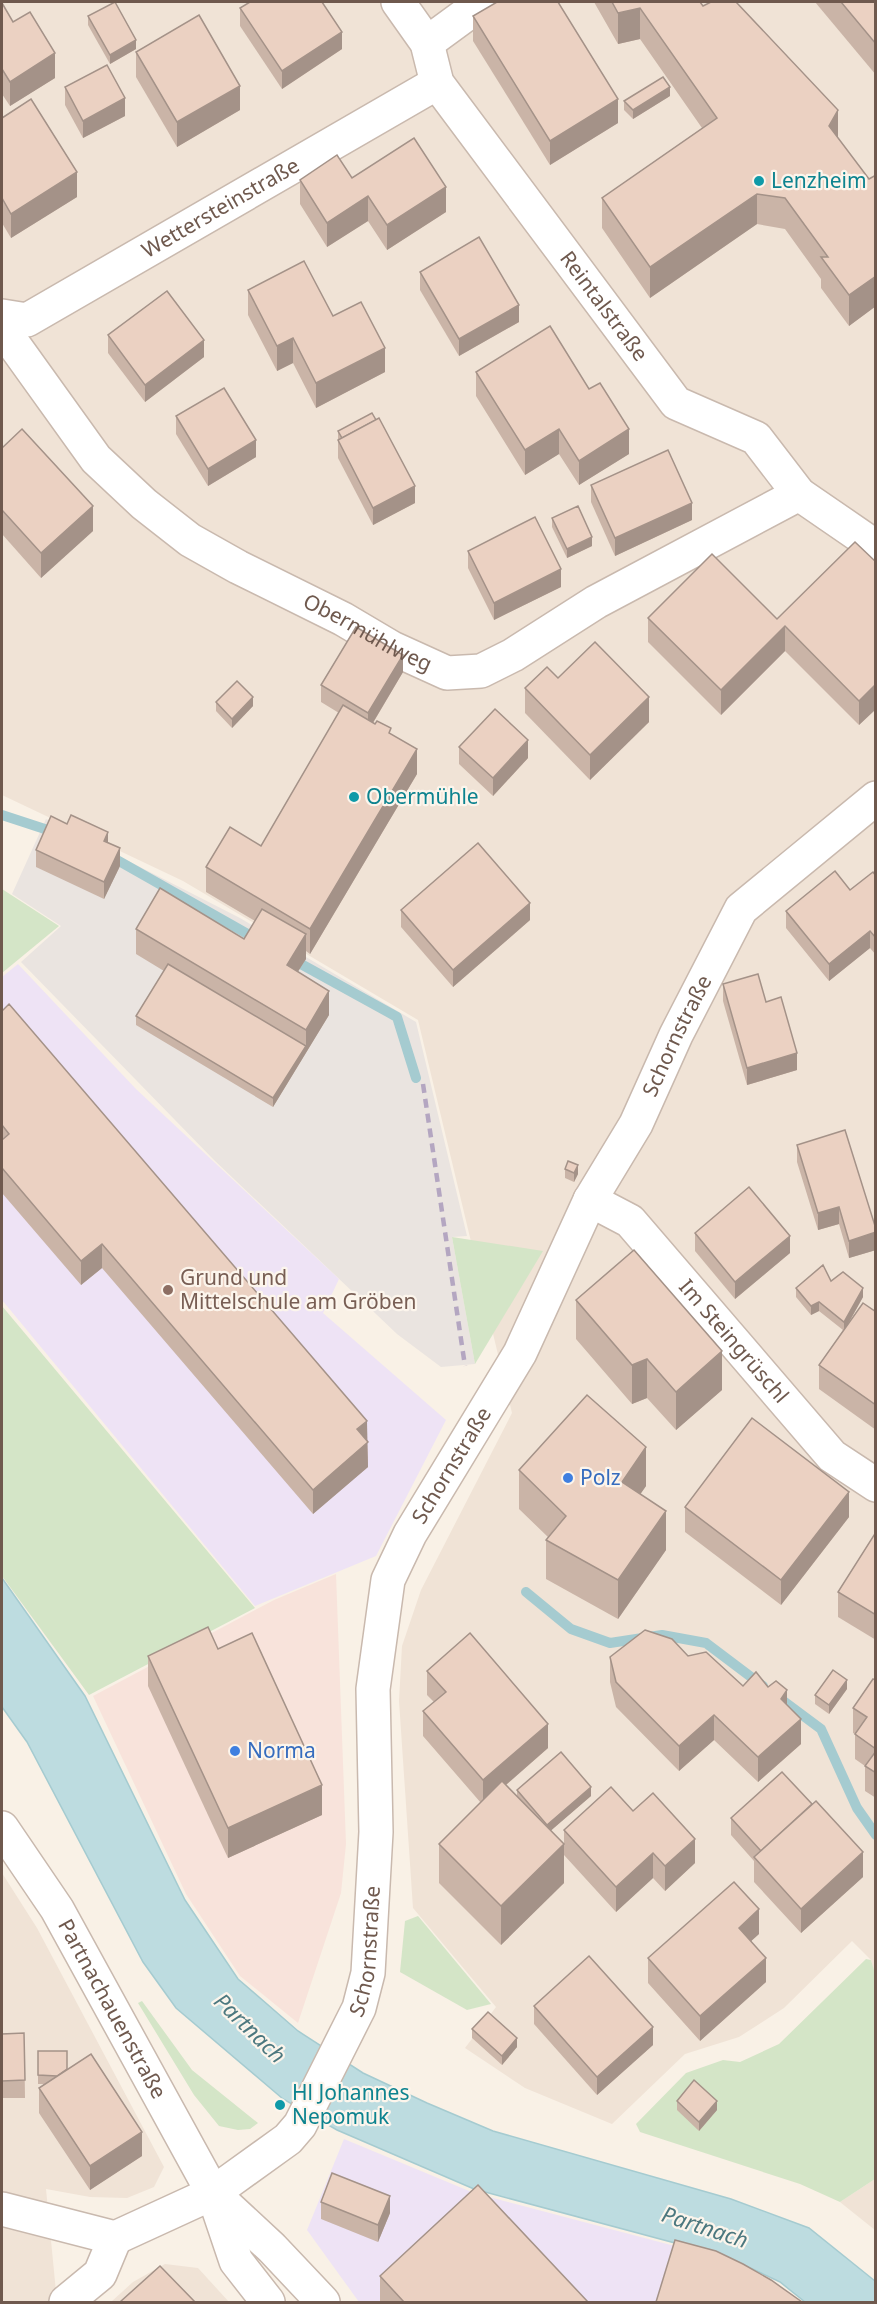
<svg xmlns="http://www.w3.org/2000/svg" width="877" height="2304" font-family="'Noto Sans',sans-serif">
<rect width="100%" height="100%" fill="#f9f1e6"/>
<g fill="#f0e3d6">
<polygon points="2,2 875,2 875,1977 871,1960 852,1941 784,2008 739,2037 685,2054 612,2124 525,2088 465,2048 496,2007 413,1908 399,1701 402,1646 421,1590 512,1413 418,1020 183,881 2,795"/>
<polygon points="2,1873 37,1928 164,2167 154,2187 127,2198 90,2197 46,2189 57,2302 2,2302"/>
<polygon points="875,2179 875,2230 840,2202"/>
<polygon points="165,2264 198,2268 229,2302 111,2302 133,2282"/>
</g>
<polygon fill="#f8e3db" points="336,1574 346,1844 341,1893 298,2023 240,1976 186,1894 93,1696 274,1600"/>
<polygon fill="#eae4e0" points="46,819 240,918 416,1022 467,1236 452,1237 475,1364 441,1367 397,1334 214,1160 21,962 61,926 12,894"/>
<g fill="#eee3f5">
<polygon points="18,964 136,1089 339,1279 323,1313 446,1420 376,1556 255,1606 2,1300 2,977"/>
<polygon points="344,2139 474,2193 724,2259 778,2285 800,2302 359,2302 307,2230"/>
</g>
<g fill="#d4e5c7">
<polygon points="2,889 59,926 2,973"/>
<polygon points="452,1237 543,1251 475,1364"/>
<polygon points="2,1306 255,1608 89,1695 2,1576"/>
<polygon points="418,1916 491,2004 467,2010 400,1972 405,1921"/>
<polygon points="866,1959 871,1960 876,1977 875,2179 840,2202 800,2184 640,2132 636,2124 686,2073 723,2060 740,2062 779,2044"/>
<polygon points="142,2001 192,2070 258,2123 250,2129 238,2130 219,2126 194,2095 138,2003"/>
</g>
<polygon fill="#bddce0" stroke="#a5cbd0" stroke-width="1.5" points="2,1578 85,1696 185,1900 238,1979 298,2031 363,2073 427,2103 493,2131 731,2199 809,2228 875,2281 875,2302 805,2302 780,2282 727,2257 474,2189 337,2130 283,2099 176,2008 143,1962 27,1742 2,1707"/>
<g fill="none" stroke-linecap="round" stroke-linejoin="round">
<g stroke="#a5cbd0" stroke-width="10">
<polyline points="2,815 57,833"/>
<polyline points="110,856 258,940"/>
<polyline points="290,958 397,1017 416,1078"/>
<polyline points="526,1592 571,1629 610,1643 662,1635 706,1643 763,1686"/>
<polyline points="778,1697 821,1729 857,1808 876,1835"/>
</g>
<g stroke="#c9b9ae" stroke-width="36">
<g id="minor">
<path id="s1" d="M398,2L427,43L437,83L676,403L756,438L799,494L876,547"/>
<polyline points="427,43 483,2"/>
<path id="s2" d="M2,316L27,320L437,83"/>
<path id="s3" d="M2,328L96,459L144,504L190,540L238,567L343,619L392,648L447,673L481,671L513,655L596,602L799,494"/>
<path id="s4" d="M590,1200L630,1221L832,1456L876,1485"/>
<path id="s5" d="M2,1828L57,1909L213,2193L236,2261L268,2302"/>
<polyline points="217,2197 272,2248 323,2302"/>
<path id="s6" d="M2,2209L115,2238L213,2193L288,2139L300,2125L359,2008L368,1973L376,1832L373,1689L388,1580L410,1534L520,1353L590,1200L636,1124L676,1035L741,909L876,798"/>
<polyline points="66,2302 100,2274 115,2238"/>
</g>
</g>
<use href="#minor" stroke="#fff" stroke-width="33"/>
<polyline stroke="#b4a6c1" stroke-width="4.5" stroke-dasharray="9 6" stroke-linecap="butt" points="423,1084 465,1366"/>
</g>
<g fill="#cab4a7">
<polygon points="594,2 700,2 703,6 838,138 869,179 876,175 876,306 849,326 821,288 821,279 785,229 757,224 650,298 602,228 602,198 702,128 640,39 618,44"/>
<polygon points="815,2 876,2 876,75"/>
<polygon points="2,3 13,22 55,78 10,106 2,94"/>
<polygon points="240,8 342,49 282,89 240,26"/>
<polygon points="88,16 136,49 110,64 88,25"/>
<polygon points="473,16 618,123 550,165 473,41"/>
<polygon points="136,52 240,110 177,147 136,77"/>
<polygon points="65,87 125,116 83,138 65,105"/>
<polygon points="670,96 633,119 624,110 624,101"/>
<polygon points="2,118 77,197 11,238 2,223"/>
<polygon points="352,178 446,212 387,250 368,221 327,247 300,204 300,180"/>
<polygon points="420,272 519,322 459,356 420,290"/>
<polygon points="248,290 333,316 385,372 316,408 293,363 277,371 248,315"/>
<polygon points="108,335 204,357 145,402 108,353"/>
<polygon points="476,372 589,389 629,454 579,485 559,454 525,475 476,396"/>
<polygon points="176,416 256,457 208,486 176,434"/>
<polygon points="338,431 415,503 373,525 338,458"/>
<polygon points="2,448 93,531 41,578 2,534"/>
<polygon points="591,485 692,520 615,556 591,502"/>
<polygon points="552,518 592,546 567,558 552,527"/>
<polygon points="468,551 561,587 494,620 468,568"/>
<polygon points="876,562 876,709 859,725 785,651 721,715 648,642 648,618 777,619"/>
<polygon points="403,672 373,723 391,734 417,774 310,954 306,951 306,959 298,971 329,1015 273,1107 136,1025 136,1016 164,971 136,954 136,929 244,939 255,921 206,892 206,867 261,846 339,713 321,702 321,685"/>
<polygon points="558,678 649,722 590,780 525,713 525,688"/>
<polygon points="216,702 253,706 232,728 216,711"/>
<polygon points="459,747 528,758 493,796 459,764"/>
<polygon points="36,850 120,866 104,899 36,867"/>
<polygon points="876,876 876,955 870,948 829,981 786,928 786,911 850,890"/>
<polygon points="401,910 530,920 453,987 401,927"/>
<polygon points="723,984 797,1070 747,1085 723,1001"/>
<polygon points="2,1011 367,1441 368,1467 313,1514 102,1268 81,1285 2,1193"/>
<polygon points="797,1145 876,1229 876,1250 849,1258 839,1224 818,1230 797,1162"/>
<polygon points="565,1169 578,1174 574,1182 565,1178"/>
<polygon points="695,1233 790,1253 735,1299 695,1251"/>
<polygon points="831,1281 863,1297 847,1326 876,1312 876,1430 819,1389 819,1365 843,1330 819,1311 811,1315 796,1297 796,1288"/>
<polygon points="576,1300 722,1390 676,1430 647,1398 632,1404 576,1339"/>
<polygon points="519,1470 646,1486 640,1494 666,1550 618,1619 546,1579 546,1540 548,1537 519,1509"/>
<polygon points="685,1507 849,1517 781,1605 685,1532"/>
<polygon points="876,1532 876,1640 838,1617 838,1592"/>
<polygon points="218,1649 322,1815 228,1858 148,1686 148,1656"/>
<polygon points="688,1656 743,1686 768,1687 801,1744 758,1782 714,1740 679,1771 616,1707 610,1682 610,1657"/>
<polygon points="427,1671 548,1748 506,1785 517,1796 517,1790 591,1796 551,1830 564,1883 501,1945 439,1883 439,1844 481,1803 423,1736 423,1711 434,1702 427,1695"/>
<polygon points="876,1680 876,1798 865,1791 865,1766 855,1759 855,1734 853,1733 853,1708"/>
<polygon points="847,1689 829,1714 815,1704 815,1695"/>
<polygon points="812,1804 863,1877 801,1933 754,1882 754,1861 731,1835 731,1818"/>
<polygon points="633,1811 695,1863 665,1891 653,1878 616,1912 564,1855 564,1830"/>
<polygon points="759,1934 751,1941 766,1982 700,2041 648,1983 648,1958"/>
<polygon points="534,2006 653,2045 597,2095 534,2024"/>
<polygon points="472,2029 517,2047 502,2065 472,2038"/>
<polygon points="24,2033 25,2098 2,2098 2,2034"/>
<polygon points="38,2051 67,2069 142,2156 90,2190 39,2113 39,2088 44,2084 38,2084"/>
<polygon points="677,2101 717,2110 699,2131 677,2110"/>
<polygon points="321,2202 390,2213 378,2242 321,2219"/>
<polygon points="380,2276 588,2302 382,2302 380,2301"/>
</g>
<g fill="#a49288">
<polygon points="640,8 640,39 618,44 618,13"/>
<polygon points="342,32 342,49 282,89 282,71"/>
<polygon points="136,40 136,49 110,64 110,55"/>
<polygon points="55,53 55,78 10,106 10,82"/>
<polygon points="240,86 240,110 177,147 177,122"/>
<polygon points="670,87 670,96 633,119 633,110"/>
<polygon points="125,98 125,116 83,138 83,121"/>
<polygon points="618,99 618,123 550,165 550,141"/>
<polygon points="838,110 838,141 829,126"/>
<polygon points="77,172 77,197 11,238 11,214"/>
<polygon points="446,187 446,212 387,250 387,225"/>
<polygon points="757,194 757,224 650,298 650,267"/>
<polygon points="368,196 368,221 327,247 327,223"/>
<polygon points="876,276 876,306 849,326 849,295"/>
<polygon points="519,305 519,322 459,356 459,339"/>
<polygon points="293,338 293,363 277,371 277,346"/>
<polygon points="204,340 204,357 145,402 145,385"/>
<polygon points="385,348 385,372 316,408 316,383"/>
<polygon points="559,429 559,454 525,475 525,450"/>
<polygon points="629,429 629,454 579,485 579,461"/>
<polygon points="256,440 256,457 208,486 208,469"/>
<polygon points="415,486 415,503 373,525 373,508"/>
<polygon points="692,503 692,520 615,556 615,538"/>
<polygon points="93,506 93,531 41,578 41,553"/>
<polygon points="592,537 592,546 567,558 567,549"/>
<polygon points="561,569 561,587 494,620 494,603"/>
<polygon points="785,626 785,651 721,715 721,690"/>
<polygon points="403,655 403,672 368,731 368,713"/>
<polygon points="876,684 876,709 859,725 859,701"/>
<polygon points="253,697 253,706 232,728 232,719"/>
<polygon points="649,697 649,722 590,780 590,755"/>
<polygon points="528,740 528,758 493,796 493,778"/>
<polygon points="417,749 417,774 310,954 310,929"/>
<polygon points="108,832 108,850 104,841"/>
<polygon points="120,848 120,866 104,899 104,882"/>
<polygon points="530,903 530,920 453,987 453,970"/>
<polygon points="870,931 870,948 829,981 829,964"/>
<polygon points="306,934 306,959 287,989 287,965"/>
<polygon points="329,991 329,1015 273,1107 273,1098 306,1046 306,1030"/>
<polygon points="797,1053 797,1070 747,1085 747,1068"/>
<polygon points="578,1165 578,1174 574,1182 574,1173"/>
<polygon points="839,1207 839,1224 818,1230 818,1213"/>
<polygon points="876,1232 876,1250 849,1258 849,1241"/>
<polygon points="790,1236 790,1253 735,1299 735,1282"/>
<polygon points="102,1244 102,1268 81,1285 81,1261"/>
<polygon points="863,1288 863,1297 844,1331 844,1322"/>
<polygon points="819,1302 819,1311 811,1315 811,1306"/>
<polygon points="722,1351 722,1390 676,1430 676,1392"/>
<polygon points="647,1359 647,1398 632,1404 632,1365"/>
<polygon points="367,1421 368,1467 313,1514 313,1490 357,1429"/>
<polygon points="646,1447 646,1486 622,1521 622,1482"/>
<polygon points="849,1492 849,1517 781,1605 781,1580"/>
<polygon points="666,1511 666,1550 618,1619 618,1580"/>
<polygon points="847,1680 847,1689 829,1714 829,1705"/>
<polygon points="787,1690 787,1715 781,1699"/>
<polygon points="714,1715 714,1740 679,1771 679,1746"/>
<polygon points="801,1719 801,1744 758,1782 758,1757"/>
<polygon points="548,1724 548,1748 483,1805 483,1780"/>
<polygon points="322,1785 322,1815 228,1858 228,1828"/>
<polygon points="591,1787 591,1796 547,1834 547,1825"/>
<polygon points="695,1839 695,1863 665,1891 665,1866"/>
<polygon points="564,1844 564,1883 501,1945 501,1906"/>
<polygon points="863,1852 863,1877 801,1933 801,1909"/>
<polygon points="653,1853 653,1878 616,1912 616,1887"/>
<polygon points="759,1909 759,1934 739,1952 739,1928"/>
<polygon points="766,1958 766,1982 700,2041 700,2016"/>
<polygon points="653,2027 653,2045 597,2095 597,2077"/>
<polygon points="517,2038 517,2047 502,2065 502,2056"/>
<polygon points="717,2101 717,2110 699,2131 699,2122"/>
<polygon points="142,2132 142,2156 90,2190 90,2166"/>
<polygon points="390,2196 390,2213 378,2242 378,2225"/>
</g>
<g fill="#ebd1c2" stroke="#a49288" stroke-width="1.5">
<polygon points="115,2 136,40 110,55 88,16"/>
<polygon points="250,2 322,2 342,32 282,71 240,8"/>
<polygon points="497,2 558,2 618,99 550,141 473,16"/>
<polygon points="612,2 700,2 703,6 711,2 736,2 838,110 829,126 869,179 876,175 876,276 849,295 821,257 828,257 785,198 757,194 650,267 602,198 717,118 640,8 618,13"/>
<polygon points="841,2 876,2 876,44"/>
<polygon points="2,3 13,22 30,12 55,53 10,82 2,69 2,70"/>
<polygon points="199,15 240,86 177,122 136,52"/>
<polygon points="107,65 125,98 83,121 65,87"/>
<polygon points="663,77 670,87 633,110 624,101"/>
<polygon points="31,99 77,172 11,214 2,198 2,118"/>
<polygon points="414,138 446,187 387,225 368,196 327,223 300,180 337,155 352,178"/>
<polygon points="479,237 519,305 459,339 420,272"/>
<polygon points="304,261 333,316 361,302 385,348 316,383 293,338 277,346 248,290"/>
<polygon points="167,291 204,340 145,385 108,335"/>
<polygon points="550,326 589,389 600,383 629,429 579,461 559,429 525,450 476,372"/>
<polygon points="224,388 256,440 208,469 176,416"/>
<polygon points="372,413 376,420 342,438 338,431"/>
<polygon points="379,418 415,486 373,508 338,440"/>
<polygon points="22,429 93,506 41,553 2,510 2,448"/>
<polygon points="668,450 692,503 615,538 591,485"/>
<polygon points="578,506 592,537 567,549 552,518"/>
<polygon points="535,517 561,569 494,603 468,551"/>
<polygon points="855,542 876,562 876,684 859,701 785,626 721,690 648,618 712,554 777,619"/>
<polygon points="356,627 403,655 368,713 321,685"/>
<polygon points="595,642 649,697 590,755 525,688 547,667 558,678"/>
<polygon points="237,681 253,697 232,719 216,702"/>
<polygon points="343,705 375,724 377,721 391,728 389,733 417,749 310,929 206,867 230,827 261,846"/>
<polygon points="495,709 528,740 493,778 459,747"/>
<polygon points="71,815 108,832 104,841 120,848 104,882 36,850 51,816 67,824"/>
<polygon points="478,843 530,903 453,970 401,910"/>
<polygon points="835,871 850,890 873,872 876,876 876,938 870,931 829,964 786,911"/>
<polygon points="160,888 244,939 262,909 306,934 287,965 329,991 306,1030 136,929"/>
<polygon points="168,964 306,1046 273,1098 136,1016"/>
<polygon points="758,974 766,1002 781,997 797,1053 747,1068 723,984"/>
<polygon points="9,1004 367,1421 357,1429 368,1442 313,1490 102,1244 81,1261 2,1168 2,1140 9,1134 2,1125 2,1011"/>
<polygon points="845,1130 876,1229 876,1232 849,1241 839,1207 818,1213 797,1145"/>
<polygon points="568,1161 578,1165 574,1173 565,1169"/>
<polygon points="749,1187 790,1236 735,1282 695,1233"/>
<polygon points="634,1250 722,1351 676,1392 647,1359 632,1365 576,1300"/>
<polygon points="823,1265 831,1281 843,1272 863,1288 844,1322 819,1302 811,1306 796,1288"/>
<polygon points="863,1303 876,1312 876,1405 819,1365"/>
<polygon points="587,1395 646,1447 622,1482 666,1511 618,1580 546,1540 566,1516 519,1470"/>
<polygon points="752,1418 849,1492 781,1580 685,1507"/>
<polygon points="876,1532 876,1615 838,1592"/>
<polygon points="208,1627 218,1649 252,1633 322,1785 228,1828 148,1656"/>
<polygon points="645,1630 672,1639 688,1656 706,1652 743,1686 756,1672 768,1687 776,1681 787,1690 781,1699 801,1719 758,1757 714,1715 679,1746 616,1682 610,1657"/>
<polygon points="470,1633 548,1724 483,1780 423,1711 446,1692 427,1671"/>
<polygon points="833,1670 847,1680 829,1705 815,1695"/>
<polygon points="873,1679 876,1680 876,1749 855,1734 867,1717 853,1708"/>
<polygon points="876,1751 876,1773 865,1766"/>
<polygon points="561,1752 591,1787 547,1825 517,1790"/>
<polygon points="782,1772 812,1804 761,1851 731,1818"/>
<polygon points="502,1781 564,1844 501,1906 439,1844"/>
<polygon points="611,1787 633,1811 653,1793 695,1839 665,1866 653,1853 616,1887 564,1830"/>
<polygon points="816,1801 863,1852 801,1909 754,1857"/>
<polygon points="734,1882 759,1909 739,1928 766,1958 700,2016 648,1958"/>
<polygon points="589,1956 653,2027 597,2077 534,2006"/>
<polygon points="488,2012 517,2038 502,2056 472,2029"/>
<polygon points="24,2033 25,2080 2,2081 2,2034"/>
<polygon points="38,2051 67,2051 67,2069 57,2076 38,2075"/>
<polygon points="91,2054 142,2132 90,2166 39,2088"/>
<polygon points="694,2080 717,2101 699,2122 677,2101"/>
<polygon points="332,2173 390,2196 378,2225 321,2202"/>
<polygon points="478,2185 588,2302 404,2302 380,2276"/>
<polygon points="675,2240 716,2251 743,2264 771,2280 802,2302 656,2302"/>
<polygon points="160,2266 195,2302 120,2302"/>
</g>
<g fill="#0f9aa8" stroke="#fcf5ec" stroke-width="2">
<circle cx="759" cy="181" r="6"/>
<circle cx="354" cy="797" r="6"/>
<circle cx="280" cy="2105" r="6"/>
</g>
<circle fill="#8d6e63" stroke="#fcf5ec" stroke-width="2" cx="168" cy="1290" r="6"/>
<g fill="#3f7fe0" stroke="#fcf5ec" stroke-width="2">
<circle cx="568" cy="1478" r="6"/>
<circle cx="235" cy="1751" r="6"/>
</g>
<g text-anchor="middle" stroke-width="4.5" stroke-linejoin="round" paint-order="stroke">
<g font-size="21" fill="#0d838f" stroke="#fcf5ec" text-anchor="start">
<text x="771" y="188">Lenzheim</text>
<text x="366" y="804">Obermühle</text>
<text x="292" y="2100">Hl Johannes<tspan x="292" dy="24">Nepomuk</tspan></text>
</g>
<g font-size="21" fill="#6f594e" stroke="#fcf5ec">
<text dy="7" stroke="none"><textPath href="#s2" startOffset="249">Wettersteinstraße</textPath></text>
<text dy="7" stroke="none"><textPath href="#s1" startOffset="370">Reintalstraße</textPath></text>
<text dy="7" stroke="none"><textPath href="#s3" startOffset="486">Obermühlweg</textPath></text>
<text dy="7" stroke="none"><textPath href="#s6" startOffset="1514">Schornstraße</textPath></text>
<text dy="7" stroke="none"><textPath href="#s4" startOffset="204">Im Steingrüschl</textPath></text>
<text dy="7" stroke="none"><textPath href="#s6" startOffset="1028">Schornstraße</textPath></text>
<text dy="7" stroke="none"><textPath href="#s6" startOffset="524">Schornstraße</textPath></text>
<text dy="7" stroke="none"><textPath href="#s5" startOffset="212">Partnachauenstraße</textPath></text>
</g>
<g font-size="21" fill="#785e54" stroke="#fcf5ec" text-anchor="start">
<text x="180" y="1285">Grund und<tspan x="180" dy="24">Mittelschule am Gröben</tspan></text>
</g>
<g font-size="21" fill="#366cbe" stroke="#fcf5ec" text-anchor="start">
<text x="580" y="1485">Polz</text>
<text x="247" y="1758">Norma</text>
</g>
<g font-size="22" font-style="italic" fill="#4c787f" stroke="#fcf5ec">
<text transform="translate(250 2028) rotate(44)" y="8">Partnach</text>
<text transform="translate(705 2227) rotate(18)" y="8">Partnach</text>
</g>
</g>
<rect width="877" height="2304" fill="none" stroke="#6f594e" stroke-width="6"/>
</svg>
